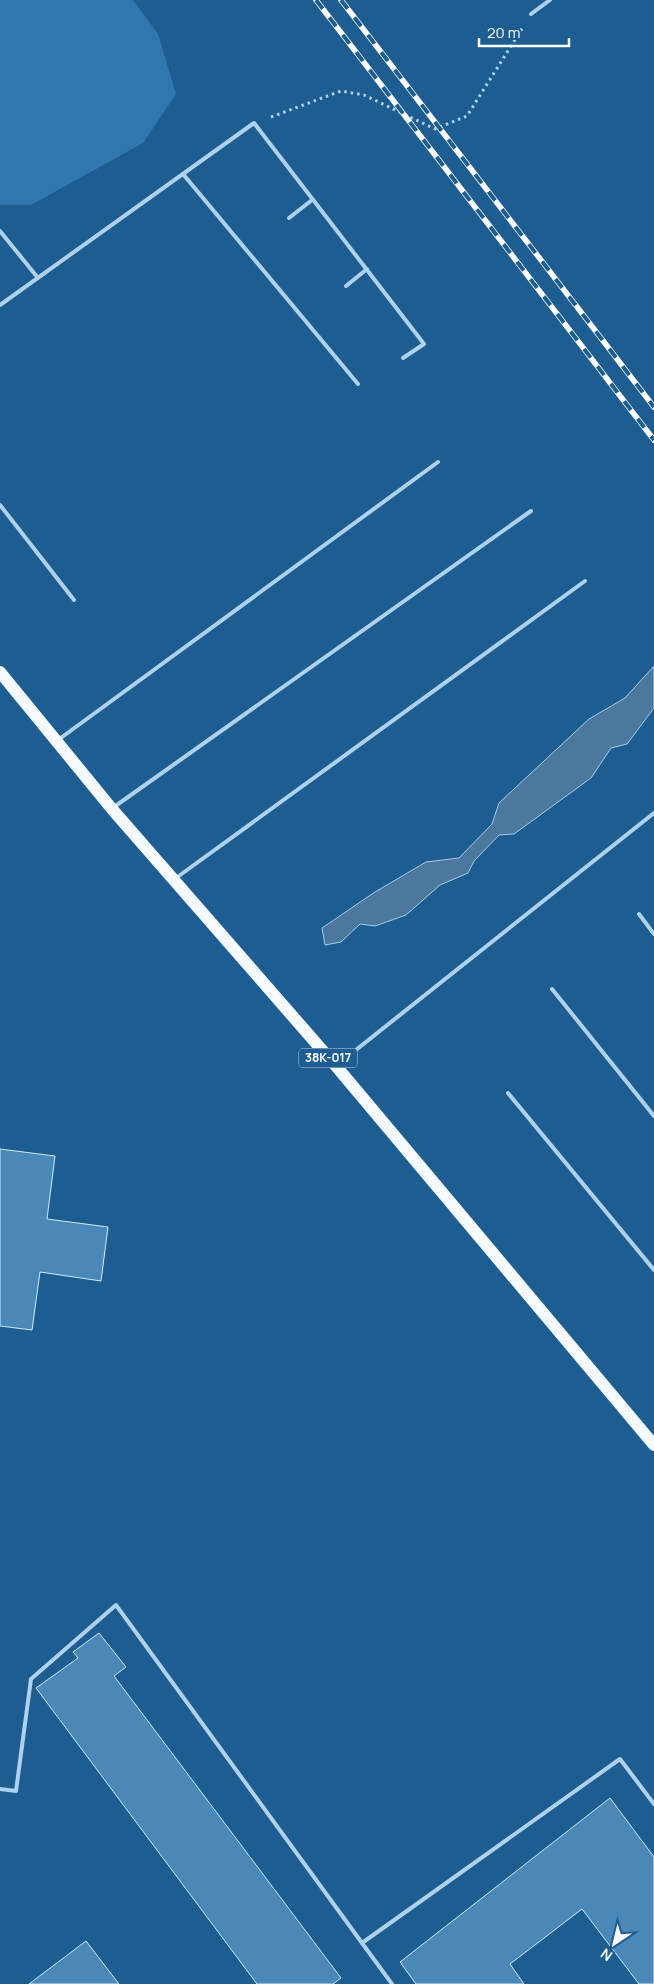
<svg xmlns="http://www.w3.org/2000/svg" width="654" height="1984" font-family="Manrope,sans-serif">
<rect width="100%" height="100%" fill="#1e5d91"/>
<polygon fill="#3177af" points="0,0 133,0 158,34 176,94 143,143 31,205 0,205"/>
<polygon fill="#4c789d" stroke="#a2ceef" points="654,666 654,708 627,744 611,748 591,778 514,834 499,835 474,861 468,873 440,885 406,915 375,926 360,924 341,942 325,945 322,928 375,892 426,862 459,858 492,824 499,803 589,719 625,698"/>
<g fill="#4a88ba" stroke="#d4e9fa">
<polygon points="0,1149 55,1156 47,1219 108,1227 101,1281 40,1272 32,1330 0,1326"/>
<polygon points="99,1633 126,1667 114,1676 341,1978 333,1984 257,1984 36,1688 78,1658 73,1652"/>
<polygon points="610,1798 654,1857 654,1984 639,1984 582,1909 510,1964 524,1984 416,1984 400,1962"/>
<polygon points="86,1941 119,1984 29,1984"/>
</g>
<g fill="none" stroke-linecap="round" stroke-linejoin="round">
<polyline stroke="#aed2ee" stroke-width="3" stroke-dasharray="2.5 4" stroke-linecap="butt" points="271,117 341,91 364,95 435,129 467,116 523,27"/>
<g stroke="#aed2ee" stroke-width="4">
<polyline points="531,14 550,0"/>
<polyline points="183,174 358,384"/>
<polyline points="289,218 312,200"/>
<polyline points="0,231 38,278"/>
<polyline points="346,286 367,269"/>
<polyline points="0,305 254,123 424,344 403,358"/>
<polyline points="0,505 74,600"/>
<polyline points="58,740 438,462"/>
<polyline points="114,807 531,511"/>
<polyline points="176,878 585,581"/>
<polyline points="639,914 654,934"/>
<polyline points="552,989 654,1116"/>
<polyline points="337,1065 654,813"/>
<polyline points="508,1093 654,1270"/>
<polyline points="0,1789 16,1791 31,1679 116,1605 362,1943"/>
<polyline points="392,1984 362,1943 620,1759 654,1804"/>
</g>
<polyline stroke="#f5faff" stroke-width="12" points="0,672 112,809 336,1066 654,1445"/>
<g stroke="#fff" stroke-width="5.5">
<g id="rail">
<polyline points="316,0 654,440"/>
<polyline points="341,0 654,407"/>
</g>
</g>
<use href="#rail" stroke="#1e5d91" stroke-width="4" stroke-dasharray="11" stroke-linecap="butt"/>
</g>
<g text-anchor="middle" stroke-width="4" stroke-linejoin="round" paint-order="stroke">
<rect fill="#1e5d91" stroke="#bccede" stroke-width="1" x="299" y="1048.5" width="58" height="19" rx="4"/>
<g font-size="12" font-weight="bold" fill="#fff">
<text x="328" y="1062">38К-017</text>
</g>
</g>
<g transform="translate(614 1944) rotate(215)" stroke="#1e5d91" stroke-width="4" paint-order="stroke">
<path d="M0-4L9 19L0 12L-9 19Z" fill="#ffffff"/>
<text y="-8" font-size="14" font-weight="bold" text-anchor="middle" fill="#ffffff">N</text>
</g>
<path d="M479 38v8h90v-8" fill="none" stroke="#ffffff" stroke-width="2.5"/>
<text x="487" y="38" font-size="15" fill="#ffffff" stroke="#1e5d91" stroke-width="4" paint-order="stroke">20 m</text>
</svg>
